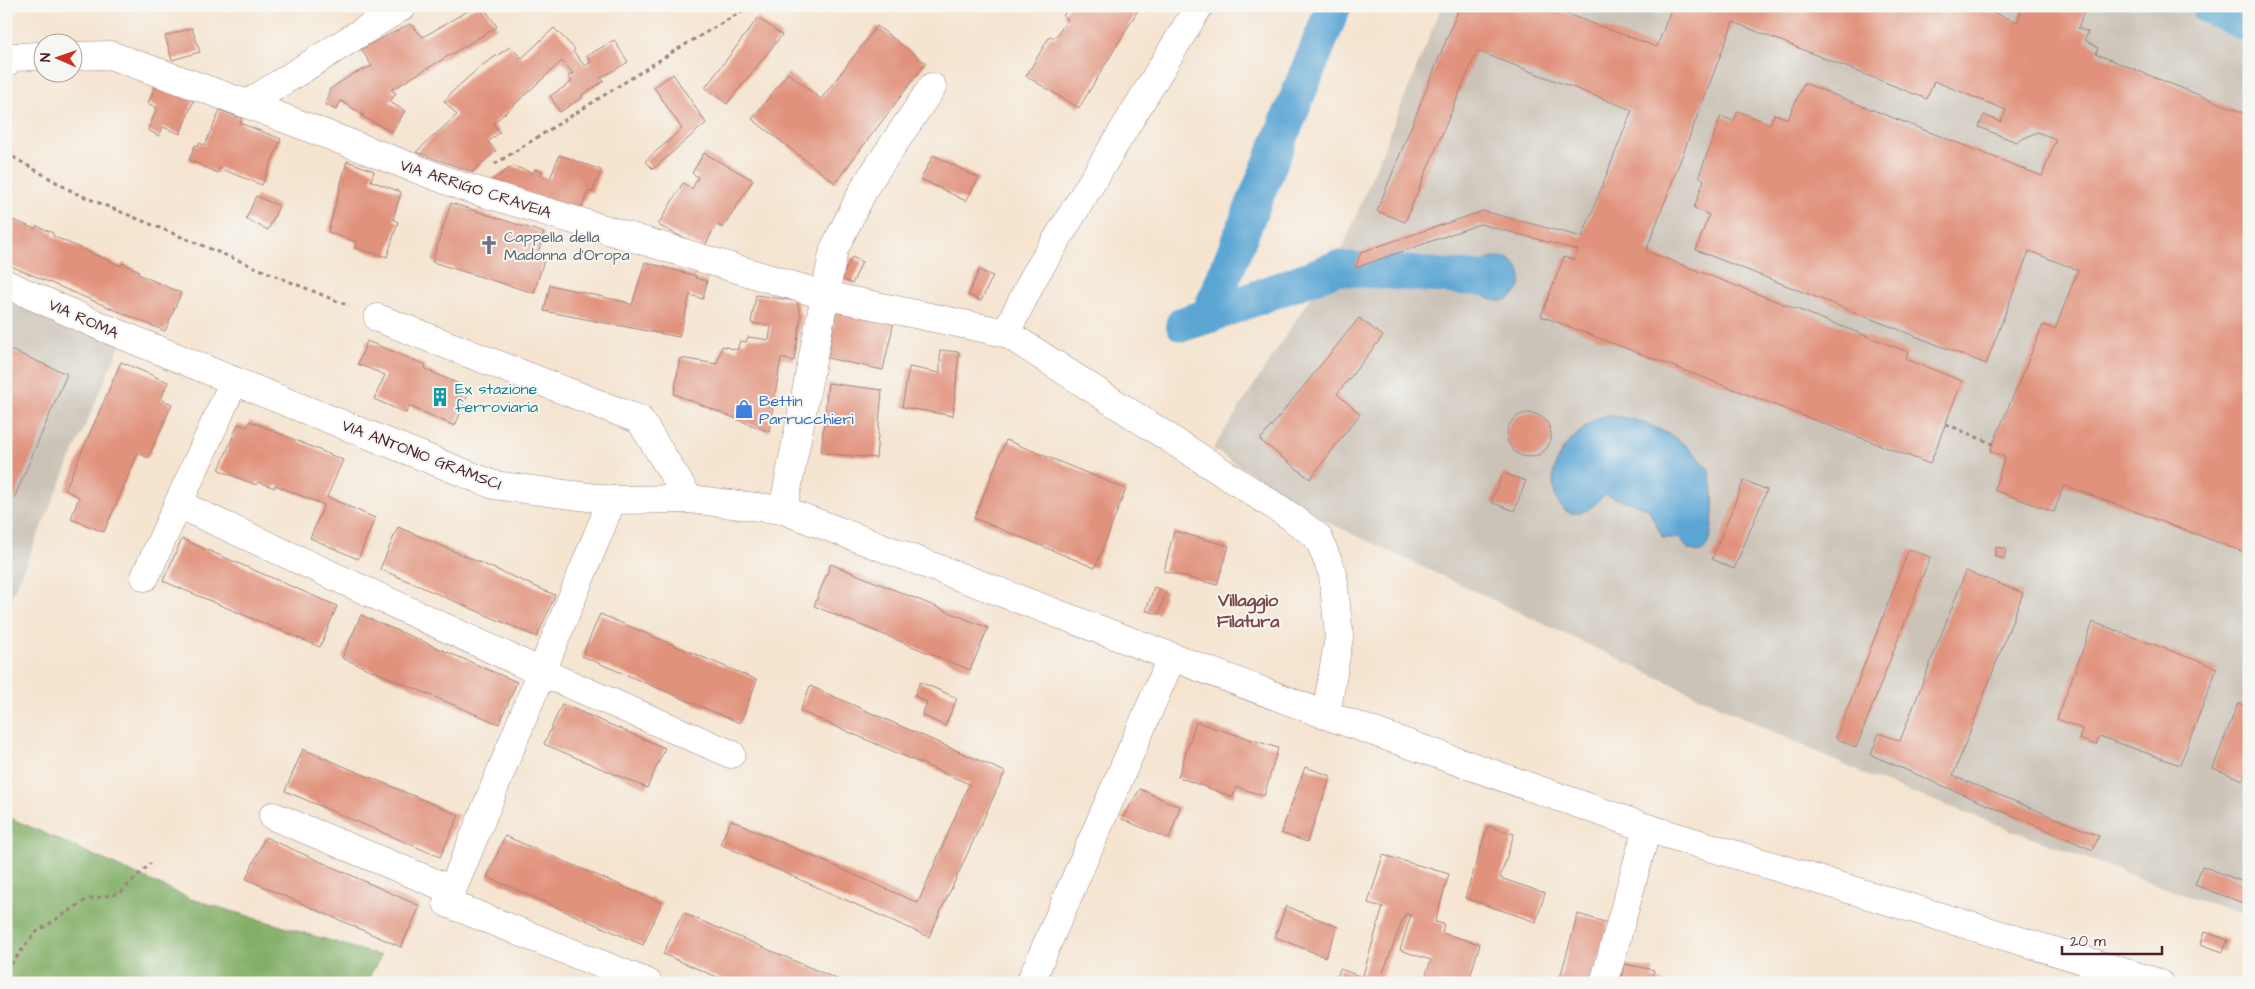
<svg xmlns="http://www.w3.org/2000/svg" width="2255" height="989" font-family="'Architects Daughter',sans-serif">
<rect width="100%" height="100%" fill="#f6f6f2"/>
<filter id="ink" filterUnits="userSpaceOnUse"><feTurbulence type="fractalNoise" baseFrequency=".02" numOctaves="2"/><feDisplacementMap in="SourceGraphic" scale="10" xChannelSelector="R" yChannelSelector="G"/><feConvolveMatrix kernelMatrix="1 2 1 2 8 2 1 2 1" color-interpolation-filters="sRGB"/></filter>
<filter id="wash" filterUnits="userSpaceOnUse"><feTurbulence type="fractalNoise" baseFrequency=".0096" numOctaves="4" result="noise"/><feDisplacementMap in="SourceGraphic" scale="20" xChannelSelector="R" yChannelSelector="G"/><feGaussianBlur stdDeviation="1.12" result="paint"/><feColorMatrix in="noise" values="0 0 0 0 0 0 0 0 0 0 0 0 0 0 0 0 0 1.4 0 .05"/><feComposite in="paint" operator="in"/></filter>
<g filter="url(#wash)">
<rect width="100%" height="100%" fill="#f5e4d0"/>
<g fill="#cbc3b8">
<polygon points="1442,6 2249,6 2249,914 2200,901 1868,776 1325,521 1213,449 1344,245"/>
<polygon points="6,284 124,336 6,609"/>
</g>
<polygon fill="#82af68" stroke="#66674a" points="6,816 191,899 381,956 366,983 6,983"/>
<g fill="#5ca6d4" stroke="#536280">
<circle cx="1499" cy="279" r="22"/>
<path d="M1613,416C1645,420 1679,435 1700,459C1703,463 1708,467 1709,471C1713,484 1714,500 1713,513C1712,527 1712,541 1702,552L1689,550L1679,538H1663L1648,508L1604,495C1598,501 1591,509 1583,512C1579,514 1572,514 1568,512C1549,502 1551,472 1559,456C1563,446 1588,423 1598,418C1602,416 1608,416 1613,416Z"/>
</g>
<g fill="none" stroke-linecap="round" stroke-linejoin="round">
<g stroke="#5ca6d4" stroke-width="35">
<polyline points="2208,6 2249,25"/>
<polyline points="1208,316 1337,268 1496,280"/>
<polyline points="1183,324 1208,316 1334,6"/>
</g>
</g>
<g id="blocks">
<g fill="#e1927b">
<polygon points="476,6 483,6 497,27 391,90 396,93 390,102 405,111 392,132 361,116 364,115 341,101 336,110 325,104 330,89 353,74 372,66 361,49 410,24 423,37"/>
<polygon points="1069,6 1140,7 1079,108 1026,76 1050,36 1055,38 1068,19 1063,16"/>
<polygon points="1460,6 1545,6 1657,47 1672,6 1976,6 2017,22 2023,6 2086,6 2078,28 2088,32 2085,40 2098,48 2096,54 2249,115 2249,554 2064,485 2054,512 1994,490 2005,457 1990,451 2043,325 2055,329 2078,270 2029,251 1986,364 1696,250 1709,215 1694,208 1704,180 1699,176 1721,116 1734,121 1738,111 1770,124 1774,114 1788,119 1804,83 2042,176 2056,139 2037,132 2016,142 1979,127 1984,115 2001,122 2006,110 1934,81 1927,99 1733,22 1646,251 1908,352 1906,359 1962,381 1930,464 1541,316 1564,257 1574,260 1578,250 1480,224 1355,268 1361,252 1483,211 1582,237 1632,110 1477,51 1405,222 1377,211"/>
<polygon points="758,18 782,35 727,104 705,88"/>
<polygon points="877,26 926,63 835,183 752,119 788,73 821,99"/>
<polygon points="192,28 200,52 172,60 165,36"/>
<polygon points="554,28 575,49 573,51 585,66 591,62 587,56 614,40 628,62 601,78 604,81 582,95 583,97 560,112 550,96 572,82 568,76 573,73 562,61 493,124 500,132 488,142 496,151 472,172 416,152 457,115 444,101 453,91 481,66 510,47 522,58"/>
<polygon points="673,74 706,123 653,169 645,161 682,129 654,87"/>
<polygon points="156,84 194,100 180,134 163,127 159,136 148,130 157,108 148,103"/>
<polygon points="220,110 242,119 240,123 281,139 262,185 219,168 218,173 189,160 195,145 198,146 199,143 205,145"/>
<polygon points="704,153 753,180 723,228 716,224 704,248 658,225 683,183 692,189 698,177 692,173"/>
<polygon points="559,155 601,170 592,193 588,191 579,214 485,184 513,166 533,173 535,169 542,171 541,176 550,179"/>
<polygon points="933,155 979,178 966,201 921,179"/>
<polygon points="347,161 374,171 371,181 401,192 393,219 398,222 387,257 355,248 356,242 328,232"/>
<polygon points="256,196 279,206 268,230 246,219"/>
<polygon points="451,203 544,233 537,257 544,260 534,293 432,262"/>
<polygon points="6,217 35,229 37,226 53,233 53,236 121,266 123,263 139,271 138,274 181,293 165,331 6,264"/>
<polygon points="852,257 862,262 852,284 841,278"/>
<polygon points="645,262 696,276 695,278 707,281 703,299 690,295 679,337 544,311 550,285 625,302 632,305"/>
<polygon points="979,270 993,276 981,301 968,295"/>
<polygon points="756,295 797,301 801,316 794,361 781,358 769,432 674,394 680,358 717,364 722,346 737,350 740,341 746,342 748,337 769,340 771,326 751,323"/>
<polygon points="838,306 895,317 883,370 827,358"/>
<polygon points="1359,318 1383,336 1337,394 1360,414 1310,479 1260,440"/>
<polygon points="367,341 426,365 425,369 470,389 455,426 409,406 406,413 374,399 385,375 358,364"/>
<polygon points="6,348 67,374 6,517"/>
<polygon points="940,350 959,352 953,416 902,407 909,367 940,373"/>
<polygon points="121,362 168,382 161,399 172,404 148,458 138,453 104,532 71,519 79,497 65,490"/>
<polygon points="828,383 882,390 876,458 821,453"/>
<circle cx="1529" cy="435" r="22"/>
<polygon points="250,421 343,460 327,497 375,518 358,559 310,538 324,505 275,485 275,488 258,482 256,485 219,470 238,424 247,427"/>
<polygon points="1006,440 1126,489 1095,568 974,518"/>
<polygon points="1503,473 1526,481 1514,511 1491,502"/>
<polygon points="1744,480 1767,490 1734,569 1712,559"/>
<polygon points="398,527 555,595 537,637 380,569"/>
<polygon points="1174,531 1229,546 1217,585 1164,571"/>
<polygon points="182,539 337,606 320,647 163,581"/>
<polygon points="1996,547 2006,549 2004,559 1995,556"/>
<polygon points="1909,549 1930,557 1856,748 1836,738"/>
<polygon points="831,564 988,628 970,670 814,606"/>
<polygon points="1966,571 2023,593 1953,776 2099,836 2093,850 1871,755 1879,733 1900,741"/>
<polygon points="2248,575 2249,575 2249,588 2244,587"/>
<polygon points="1154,587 1166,591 1159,614 1146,611"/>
<polygon points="600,614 757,680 740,723 582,656"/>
<polygon points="361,615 517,682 499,724 342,658"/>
<polygon points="2093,622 2217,668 2180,765 2099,736 2096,745 2079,739 2082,729 2057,719"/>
<polygon points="920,682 957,698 945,726 922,715 927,702 914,696"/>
<polygon points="810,686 1005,772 929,937 720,844 731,820 918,903 969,784 800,711"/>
<polygon points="2238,703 2249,707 2249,764 2243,780 2213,768"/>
<polygon points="562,704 665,748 647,788 544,744"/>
<polygon points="1196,722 1278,748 1264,796 1237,787 1233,797 1178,777"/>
<polygon points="303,749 459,815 440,857 285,791"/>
<polygon points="1305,767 1331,776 1307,842 1281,833"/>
<polygon points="1140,789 1180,807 1169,839 1122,819"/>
<polygon points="1488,826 1514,834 1500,878 1545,893 1536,922 1465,898"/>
<polygon points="505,836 662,903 643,945 487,877"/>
<polygon points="265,837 420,906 401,947 246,879"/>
<polygon points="1383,855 1449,874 1435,922 1444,924 1442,933 1480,944 1468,983 1423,983 1431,960 1400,950 1411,915 1405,914 1380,981 1363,975 1383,907 1368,903"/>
<polygon points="2202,866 2249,884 2249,905 2195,885"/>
<polygon points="1286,906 1338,927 1325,957 1275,937"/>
<polygon points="683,913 839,980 837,983 731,983 663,954"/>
<polygon points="1578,914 1608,923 1593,983 1567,983 1559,981"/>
<polygon points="2204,932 2228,940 2223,952 2200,944"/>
<polygon points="1625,964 1654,970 1653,978 1665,983 1621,983"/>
<polygon points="1340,969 1362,977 1360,983 1335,983"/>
</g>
</g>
</g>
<g filter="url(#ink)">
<use href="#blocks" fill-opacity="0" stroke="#a0827e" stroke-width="1"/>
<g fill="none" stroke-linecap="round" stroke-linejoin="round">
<g stroke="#a0827e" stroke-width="29">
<g id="minor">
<polyline points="72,56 110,55 247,104 461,186 824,295 1006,333 1290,516 1318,537 1333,574 1339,637 1326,715"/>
<polyline points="6,63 11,57 42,56"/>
<polyline points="247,104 403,6"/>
<polyline points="378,318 640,420 689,499"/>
<polyline points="1006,333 1034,277 1199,6"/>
<polyline points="612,500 447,903 648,983"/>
<polyline points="178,504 541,672 731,754"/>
<polyline points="783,510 834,249 866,185 932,87"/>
<polyline points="145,577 234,381"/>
<polyline points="273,816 452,890"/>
<polyline points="1030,983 1172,657"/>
<polyline points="1604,983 1647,828"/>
</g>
</g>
<g stroke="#a0827e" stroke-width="29">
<polyline id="tertiary" points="6,284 100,326 234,381 494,485 612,500 689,499 783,510 1326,715 1647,828 2159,983"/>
</g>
<g stroke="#a0827e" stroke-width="3" stroke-dasharray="4 4" stroke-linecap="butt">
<polyline points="6,153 75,193 349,306"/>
<polyline points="495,164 671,53 751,6"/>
<polyline points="1946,424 1993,444"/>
<polyline points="6,971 35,933 86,900 120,893 151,863"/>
</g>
<use href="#minor" stroke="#fff" stroke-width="28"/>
<use href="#tertiary" stroke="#fff" stroke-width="28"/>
</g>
</g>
<defs>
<g id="church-bare" transform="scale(1.5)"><path d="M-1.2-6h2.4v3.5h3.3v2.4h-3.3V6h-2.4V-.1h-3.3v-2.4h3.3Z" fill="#6b7280" stroke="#f6f6f2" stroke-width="2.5" paint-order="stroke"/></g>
<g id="building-bare" transform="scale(1.5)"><path d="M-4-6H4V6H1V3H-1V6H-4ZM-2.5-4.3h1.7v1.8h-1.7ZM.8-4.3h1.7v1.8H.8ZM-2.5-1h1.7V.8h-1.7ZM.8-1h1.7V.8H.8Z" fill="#0f9aa8" stroke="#f6f6f2" stroke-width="2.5" paint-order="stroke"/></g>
<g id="shop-bare" transform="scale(1.5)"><path d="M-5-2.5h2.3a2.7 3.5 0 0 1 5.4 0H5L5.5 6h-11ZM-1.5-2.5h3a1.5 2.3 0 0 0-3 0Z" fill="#3f7fe0" stroke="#f6f6f2" stroke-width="2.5" paint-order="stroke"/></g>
</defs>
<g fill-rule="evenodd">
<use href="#church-bare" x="489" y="245"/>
<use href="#building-bare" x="440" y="397"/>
<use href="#shop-bare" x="744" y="409"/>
</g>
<g text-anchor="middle" stroke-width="4" stroke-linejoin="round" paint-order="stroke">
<g font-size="16" fill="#4a1f2b" stroke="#f6f6f2">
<text transform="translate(476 188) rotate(18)" y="6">VIA ARRIGO CRAVEIA</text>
<text transform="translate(84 318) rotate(24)" y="6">VIA ROMA</text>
<text transform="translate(422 454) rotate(21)" y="6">VIA ANTONIO GRAMSCI</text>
</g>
<g font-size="16" fill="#5b616d" stroke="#f6f6f2" text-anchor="start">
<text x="504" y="242">Cappella della<tspan x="504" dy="18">Madonna d'Oropa</tspan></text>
</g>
<g font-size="16" fill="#0d838f" stroke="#f6f6f2" text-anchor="start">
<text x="455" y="394">Ex stazione<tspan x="455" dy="18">ferroviaria</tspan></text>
</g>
<g font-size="16" fill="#366cbe" stroke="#f6f6f2" text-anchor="start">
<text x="759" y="406">Bettin<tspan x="759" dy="18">Parrucchieri</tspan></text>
</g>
<g font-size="18" font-weight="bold" fill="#7f4747" stroke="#f6f6f2">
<text x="1248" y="606">Villaggio<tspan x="1248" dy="21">Filatura</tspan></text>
</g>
</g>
<rect width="2255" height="989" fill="none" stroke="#f6f6f2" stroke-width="25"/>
<g transform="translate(58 58) rotate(272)"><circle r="24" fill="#f6f6f2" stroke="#b1a0a2"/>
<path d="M0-4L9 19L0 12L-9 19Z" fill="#c8321e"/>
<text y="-8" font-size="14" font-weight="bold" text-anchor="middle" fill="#4a1f2b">N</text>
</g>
<path d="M2062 946v8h100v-8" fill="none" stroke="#4a1f2b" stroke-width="2.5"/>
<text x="2070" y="946" font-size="15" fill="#4a1f2b" stroke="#f6f6f2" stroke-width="4" paint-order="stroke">20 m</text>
</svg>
